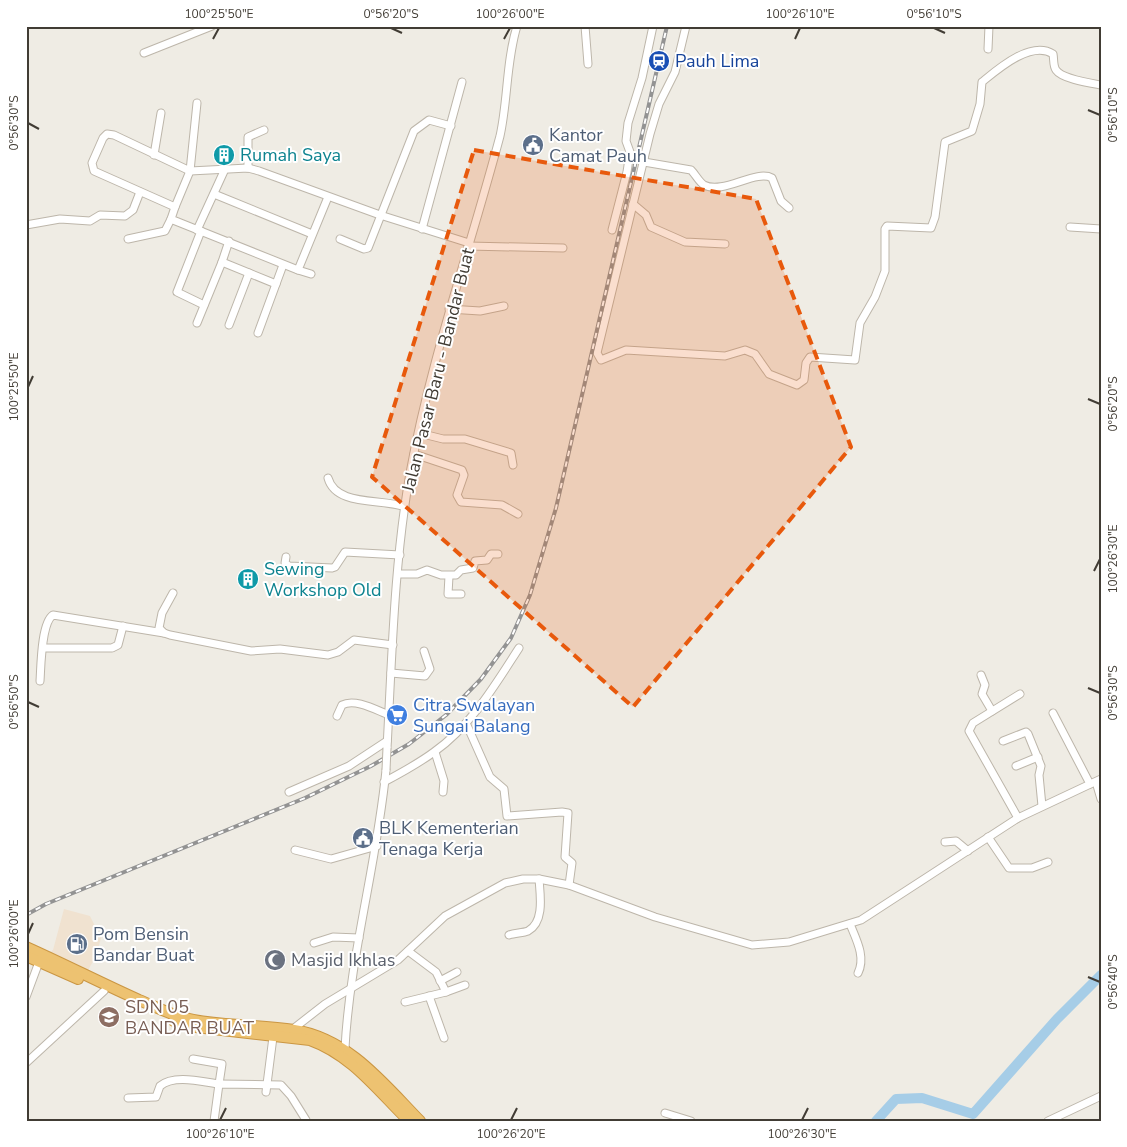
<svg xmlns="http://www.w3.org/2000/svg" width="1127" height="1147" font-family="'Nunito Sans',sans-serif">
<rect width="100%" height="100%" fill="#efece4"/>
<polygon fill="#f0e2d0" points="64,909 90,916 101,938 96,956 87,972 48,953 53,950"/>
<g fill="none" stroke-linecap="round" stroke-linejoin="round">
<polyline stroke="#a6cde7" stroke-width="10" points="876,1121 896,1099 922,1098 973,1114 1057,1019 1101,975"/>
<g stroke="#bdb6aa" stroke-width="9">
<g id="minor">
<polyline points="585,26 588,64"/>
<path d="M686,26L675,72L659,104L650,134L597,353L601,360L626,350L725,356L745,350L755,354L769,374L797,385L804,380L806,363L810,357L855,360L860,323L875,297L885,271V229L887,226L931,228L935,217L945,142L972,131L980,104L982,82C998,69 1031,40 1053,54C1054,59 1053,66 1056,70C1062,79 1090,83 1101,85"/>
<polyline points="988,49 989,26"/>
<polyline points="144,53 212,26"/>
<polyline points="154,155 161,113"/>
<path d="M644,162L691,170C696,175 699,182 704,185C723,195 756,169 772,178L781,201L789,208"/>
<polyline points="248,168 248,137 264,130"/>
<polyline points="214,194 312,234"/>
<polyline points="633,204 646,215 651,227 685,242 725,244"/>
<polyline points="175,207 190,171 197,103"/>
<polyline points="26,225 60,219 90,221 100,215 125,216 133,210 140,192"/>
<polyline points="1070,227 1101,229"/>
<polyline points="422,229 462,82"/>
<polyline points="197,230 225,169"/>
<polyline points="612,230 627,172 630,152 626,141 628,123 642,78 653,26"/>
<polyline points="201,231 177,292 204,305"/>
<polyline points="128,239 165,231 171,219"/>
<polyline points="340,239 364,249 368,248 414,131 429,120 451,126"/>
<polyline points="229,241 222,262 276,284 258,333"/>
<polyline points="468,246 563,248"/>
<polyline points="298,270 173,220 171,219 175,207 94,171 92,163 103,138 107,134 114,135 190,171 248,168 259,171 380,215 469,243"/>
<polyline points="311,274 298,270 328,197"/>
<polyline points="276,284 283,265"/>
<polyline points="449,309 480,311 504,306"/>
<polyline points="197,323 222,262"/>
<polyline points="229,325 249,273"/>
<polyline points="419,433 443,439 465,439 511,453 513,465"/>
<polyline points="414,454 462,470 464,475 457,495 461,502 502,505 518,514"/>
<path d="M328,478C336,507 382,498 405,507"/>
<polyline points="286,557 285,563 289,566 332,568 335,567 345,552 400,555"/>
<polyline points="399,574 417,574 427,570 441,575 456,575 461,570 473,568 475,561 487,560 491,554 498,554"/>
<polyline points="449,576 448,594 461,594"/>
<polyline points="173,593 162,613 159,628 164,633 170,635 251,651 280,649 328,655 338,652 354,640 393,645"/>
<polyline points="43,648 112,648 118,645 123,626"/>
<polyline points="391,673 425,676 430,669 424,651"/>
<polyline points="981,675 985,685 982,694 992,711"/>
<path d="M40,681C41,667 41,623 53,615L164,633"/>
<polyline points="1053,713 1090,784"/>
<path d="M337,716L342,705C355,698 376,710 389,715"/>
<polyline points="466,723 490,777 504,789 507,816 562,812 568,813 565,857 572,863 569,885"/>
<polyline points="1003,741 1026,732 1028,734 1041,766 1039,775 1042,806"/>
<path d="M387,748C392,657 394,563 410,473C431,358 470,249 500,136C508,100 506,62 517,26"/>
<polyline points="435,752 444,781 443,792"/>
<polyline points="1016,766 1038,757"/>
<path d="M384,782C401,773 419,763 434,752C471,726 495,685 519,648"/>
<polyline points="1096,782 1101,799"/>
<polyline points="289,792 349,766 387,741"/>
<polyline points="1018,818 969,731 973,723 1020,694"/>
<polyline points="988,837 1009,868 1032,868 1048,862"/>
<polyline points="945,842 956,841 968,851"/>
<polyline points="295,850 331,859 377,846"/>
<path d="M850,924C856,939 866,957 858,973"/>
<path d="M509,935C515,933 523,933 528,931C545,922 540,894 539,879"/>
<polyline points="314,943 333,937 359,938"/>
<polyline points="440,981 457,972"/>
<polyline points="446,992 465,985"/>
<polyline points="429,996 444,1038"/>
<polyline points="26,997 39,962"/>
<polyline points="405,1002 446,992 436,972 408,951"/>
<polyline points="293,1029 325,1004 398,960 445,916 505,883 523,879 539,879 569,885 655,917 752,945 789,942 861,920 1018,818 1101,779"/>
<path d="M345,1048C350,955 377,864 386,770"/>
<polyline points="26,1063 104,991"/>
<polyline points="266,1092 273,1037"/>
<path d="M128,1098L156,1097L160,1086C174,1074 203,1082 219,1084L222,1064L193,1059"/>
<polyline points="665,1113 691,1121"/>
<polyline points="214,1121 219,1084 281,1085 291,1096 306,1120"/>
<polyline points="1048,1121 1101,1096"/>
</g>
</g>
<g stroke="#ca9643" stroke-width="12">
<g id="highway">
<path d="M26,947C64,964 101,983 139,1000C154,1006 169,1014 185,1018C221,1027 258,1024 294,1030C349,1039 383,1083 420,1121"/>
<polyline points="26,956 78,979"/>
<path d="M174,1021L187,1026L310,1040C352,1055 378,1091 409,1121"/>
</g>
</g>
<use href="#minor" stroke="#fff" stroke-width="7"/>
<use href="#highway" stroke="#edc271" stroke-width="10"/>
<g stroke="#939393" stroke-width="4">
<polyline id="rail" points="26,915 46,904 305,798 371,766 409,744 446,715 481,679 511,638 530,595 556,508 667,26"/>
</g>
<use href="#rail" stroke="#fff" stroke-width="2" stroke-dasharray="5.5" stroke-linecap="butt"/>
<g stroke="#bdb6aa" stroke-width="9" stroke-linecap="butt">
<polyline id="minor-bridge" points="386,770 387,748"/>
</g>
<use href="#minor-bridge" stroke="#fff" stroke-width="7"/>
</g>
<path fill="#e8590c" fill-opacity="0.2" stroke="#e8590c" stroke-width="4" stroke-dasharray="10 6" stroke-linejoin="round" d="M474,150L756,199L851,447L633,707L372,477Z"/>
<path fill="none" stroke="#413c34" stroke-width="2" d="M391,28L402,33M934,28L945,33M213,39L219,28M504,39L510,28M795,39L800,28M1088,110L1100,115M28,123L39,129M28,387L33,376M1088,399L1100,404M1094,571L1100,559M1088,688L1100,693M28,702L39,707M28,934L33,923M1088,977L1100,982M220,1120L226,1108M511,1120L517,1108M802,1120L808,1108"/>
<defs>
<g id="station-disc" transform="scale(1.125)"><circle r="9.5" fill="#1a4fb4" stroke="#fff"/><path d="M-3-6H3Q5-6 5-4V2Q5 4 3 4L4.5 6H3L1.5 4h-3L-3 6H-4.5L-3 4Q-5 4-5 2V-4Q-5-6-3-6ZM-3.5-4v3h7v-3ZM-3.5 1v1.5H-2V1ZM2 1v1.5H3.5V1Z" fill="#fff"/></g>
<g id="civic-disc" transform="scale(1.125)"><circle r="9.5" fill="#5c6f8a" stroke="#fff"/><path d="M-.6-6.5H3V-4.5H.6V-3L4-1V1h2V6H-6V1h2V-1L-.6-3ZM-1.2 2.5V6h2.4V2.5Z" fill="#fff"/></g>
<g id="building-disc" transform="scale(1.125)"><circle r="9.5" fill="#0f9aa8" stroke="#fff"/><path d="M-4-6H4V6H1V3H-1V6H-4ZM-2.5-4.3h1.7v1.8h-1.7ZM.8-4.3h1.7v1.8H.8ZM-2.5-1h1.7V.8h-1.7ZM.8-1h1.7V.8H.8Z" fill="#fff"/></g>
<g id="supermarket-disc" transform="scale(1.125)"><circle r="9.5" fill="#3f7fe0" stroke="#fff"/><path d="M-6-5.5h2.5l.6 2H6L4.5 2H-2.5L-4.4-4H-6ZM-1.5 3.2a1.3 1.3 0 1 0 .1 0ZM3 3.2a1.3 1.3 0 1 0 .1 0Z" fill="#fff"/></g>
<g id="fuel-disc" transform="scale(1.125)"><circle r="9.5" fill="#5c6f8a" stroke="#fff"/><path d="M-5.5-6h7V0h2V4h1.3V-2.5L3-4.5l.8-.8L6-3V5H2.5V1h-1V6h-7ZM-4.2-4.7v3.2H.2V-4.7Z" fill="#fff"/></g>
<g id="mosque-disc" transform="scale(1.125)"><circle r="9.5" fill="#6b7280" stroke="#fff"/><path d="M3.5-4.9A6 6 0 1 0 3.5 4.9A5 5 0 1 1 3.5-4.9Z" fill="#fff"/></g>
<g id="school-disc" transform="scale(1.125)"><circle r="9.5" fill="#8d6e63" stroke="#fff"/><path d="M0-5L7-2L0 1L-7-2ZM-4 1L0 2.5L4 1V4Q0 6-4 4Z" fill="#fff"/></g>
</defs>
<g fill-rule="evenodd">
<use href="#station-disc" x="659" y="61"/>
<use href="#civic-disc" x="533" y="145"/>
<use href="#building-disc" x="224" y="155"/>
<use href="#building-disc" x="248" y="579"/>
<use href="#supermarket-disc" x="397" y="715"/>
<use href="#civic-disc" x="363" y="838"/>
<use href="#fuel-disc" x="77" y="944"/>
<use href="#mosque-disc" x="275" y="960"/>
<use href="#school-disc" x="109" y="1017"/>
</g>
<g text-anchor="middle" stroke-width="4" stroke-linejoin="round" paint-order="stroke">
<g font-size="18" fill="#164399" stroke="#fff" text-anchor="start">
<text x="675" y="67">Pauh Lima</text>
</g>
<g font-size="18" fill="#4e5e75" stroke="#fff" text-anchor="start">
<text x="549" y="141">Kantor<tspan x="549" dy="21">Camat Pauh</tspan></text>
<text x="379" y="834">BLK Kementerian<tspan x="379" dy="21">Tenaga Kerja</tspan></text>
<text x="93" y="940">Pom Bensin<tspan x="93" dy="21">Bandar Buat</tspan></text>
</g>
<g font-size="18" fill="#0d838f" stroke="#fff" text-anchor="start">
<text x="240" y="161">Rumah Saya</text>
<text x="264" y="575">Sewing<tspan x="264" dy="21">Workshop Old</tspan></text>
</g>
<g font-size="18" fill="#413c34" stroke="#fff">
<text transform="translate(438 370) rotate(-76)" y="6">Jalan Pasar Baru - Bandar Buat</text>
</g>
<g font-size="18" fill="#366cbe" stroke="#fff" text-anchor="start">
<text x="413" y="711">Citra Swalayan<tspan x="413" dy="21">Sungai Balang</tspan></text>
</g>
<g font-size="18" fill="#5b616d" stroke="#fff" text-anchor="start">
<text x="291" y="966">Masjid Ikhlas</text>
</g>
<g font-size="18" fill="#785e54" stroke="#fff" text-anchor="start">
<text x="125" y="1013">SDN 05<tspan x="125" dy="21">BANDAR BUAT</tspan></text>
</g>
</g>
<rect width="1127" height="1147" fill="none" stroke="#ffffff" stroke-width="55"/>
<rect x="28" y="28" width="1072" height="1092" fill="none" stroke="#413c34" stroke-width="2"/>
<g font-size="12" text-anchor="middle" fill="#413c34">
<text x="219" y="18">100°25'50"E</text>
<text x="391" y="18">0°56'20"S</text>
<text x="510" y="18">100°26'00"E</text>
<text x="800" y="18">100°26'10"E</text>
<text x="934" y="18">0°56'10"S</text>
<text transform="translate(1113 115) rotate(-90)" y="4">0°56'10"S</text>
<text transform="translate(14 123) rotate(-90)" y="4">0°56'30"S</text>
<text transform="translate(14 387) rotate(-90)" y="4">100°25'50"E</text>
<text transform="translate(1113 404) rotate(-90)" y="4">0°56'20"S</text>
<text transform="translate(1113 559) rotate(-90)" y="4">100°26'30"E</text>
<text transform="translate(1113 693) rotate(-90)" y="4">0°56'30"S</text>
<text transform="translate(14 702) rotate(-90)" y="4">0°56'50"S</text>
<text transform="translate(14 934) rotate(-90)" y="4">100°26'00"E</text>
<text transform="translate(1113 982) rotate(-90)" y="4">0°56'40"S</text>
<text x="220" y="1138">100°26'10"E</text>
<text x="511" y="1138">100°26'20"E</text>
<text x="802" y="1138">100°26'30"E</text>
</g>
</svg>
